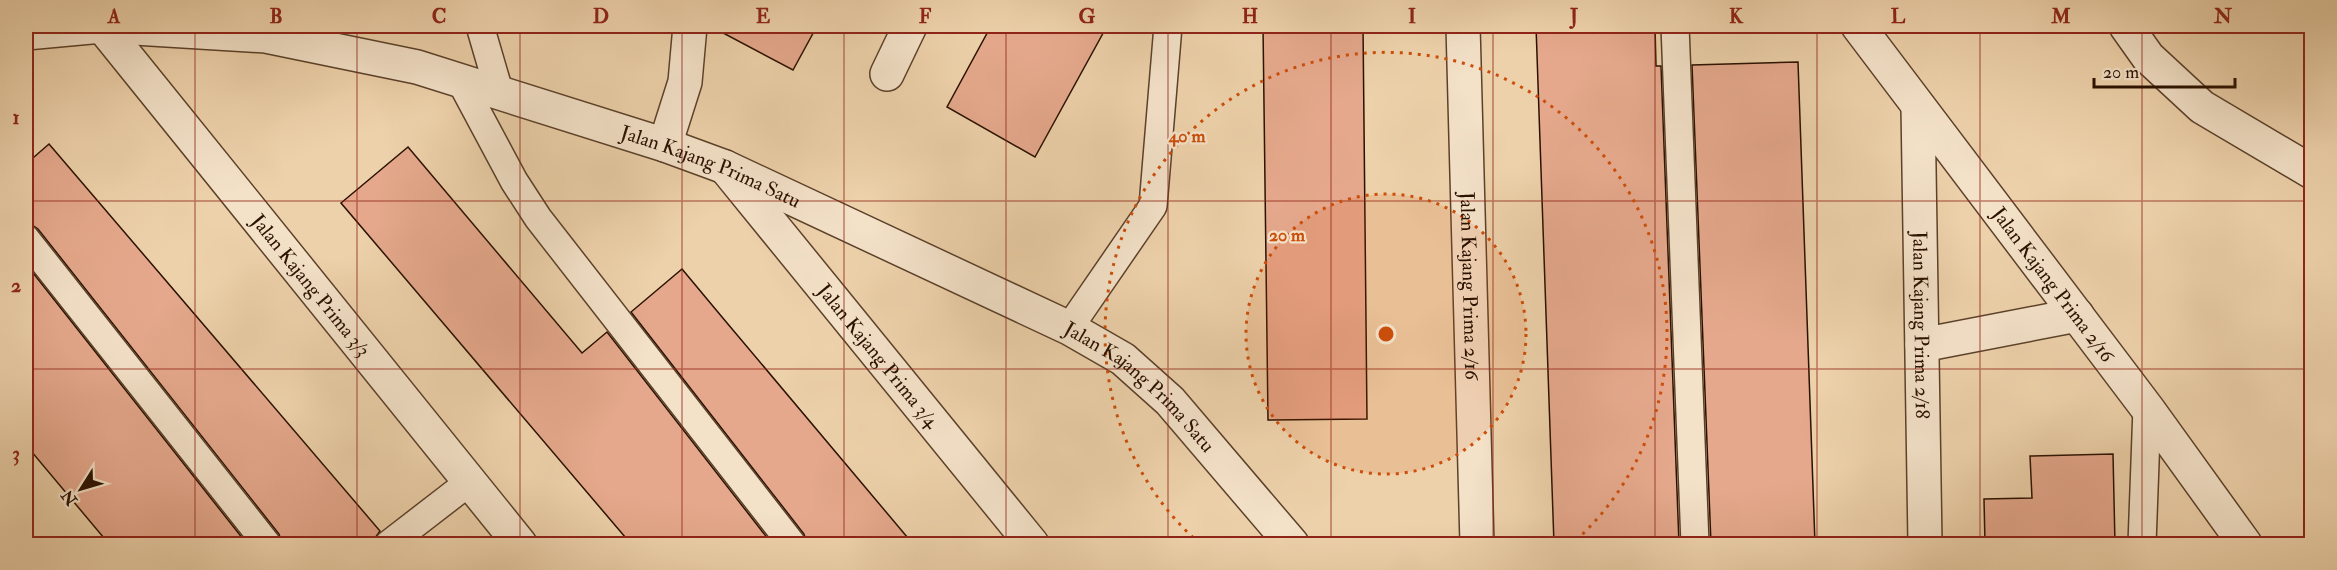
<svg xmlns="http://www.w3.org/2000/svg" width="2337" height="570" font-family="'IM FELL Double Pica',serif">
<rect width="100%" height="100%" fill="#edd1aa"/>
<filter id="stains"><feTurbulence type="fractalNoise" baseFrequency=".00333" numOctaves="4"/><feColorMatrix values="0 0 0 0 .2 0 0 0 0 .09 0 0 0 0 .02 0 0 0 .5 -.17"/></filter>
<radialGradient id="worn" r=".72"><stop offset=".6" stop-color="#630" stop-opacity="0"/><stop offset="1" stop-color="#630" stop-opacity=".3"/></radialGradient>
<g fill="#e5a88c" stroke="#2a1100" stroke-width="1.5">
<polygon points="710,26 817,26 793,70"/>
<polygon points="991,26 1107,26 1035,157 947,107"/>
<polygon points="1263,26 1363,26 1367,419 1268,420"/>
<polygon points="1536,26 1655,26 1656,66 1661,66 1679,544 1554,544"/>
<polygon points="1798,62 1815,544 1711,544 1692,65"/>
<polygon points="49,144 380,531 375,538 374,544 282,544 279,534 38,229 32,225 26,224 26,164"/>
<polygon points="408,147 582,353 607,332 772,544 631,544 341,203"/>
<polygon points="26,264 247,544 109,544 26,445"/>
<polygon points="682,269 722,317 913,544 807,544 804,534 631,312"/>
<polygon points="2113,454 2115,544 1985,544 1984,499 2032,498 2030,456"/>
</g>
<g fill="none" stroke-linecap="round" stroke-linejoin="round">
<g stroke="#5b412a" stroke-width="30">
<g id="service">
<polyline points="480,26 499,91"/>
<polyline points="1675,26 1695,544"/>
<polyline points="460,80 514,181 538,218 792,544"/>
<polyline points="26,239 267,544"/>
<polyline points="1069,328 1153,206 1168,26"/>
<polyline points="389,544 468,483"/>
<polyline points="2142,544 2147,408"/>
</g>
</g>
<g stroke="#5b412a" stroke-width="36">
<g id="minor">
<path id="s1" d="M102,26L520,544"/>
<path id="s2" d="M1463,26L1477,544"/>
<path id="s3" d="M1858,26L2147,408L2245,544"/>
<polyline points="2126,26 2148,57 2202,107 2312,172"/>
<polyline points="887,74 910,26"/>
<path id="s4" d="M1918,106L1925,544"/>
<polyline points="665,145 685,82 690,26"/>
<path id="s5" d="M725,167L1032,544"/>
<polyline points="1922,345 2077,315"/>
</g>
</g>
<g stroke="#5b412a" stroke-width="36">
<g id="tertiary">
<path id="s6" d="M26,33L102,26L266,36L417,67L665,145L725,167L1069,328L1123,359L1170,401L1292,544"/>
</g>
</g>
<use href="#service" stroke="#f3e1c8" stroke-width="27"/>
<use href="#minor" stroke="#f3e1c8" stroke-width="33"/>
<use href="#tertiary" stroke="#f3e1c8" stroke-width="33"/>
</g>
<path fill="none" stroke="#8f2418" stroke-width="1.5" stroke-opacity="0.55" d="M195,26V544M357,26V544M520,26V544M682,26V544M844,26V544M1006,26V544M1168,26V544M1331,26V544M1493,26V544M1655,26V544M1817,26V544M1980,26V544M2142,26V544M26,201H2312M26,369H2312"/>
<circle cx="1386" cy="334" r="140" fill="#cc4e0a" fill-opacity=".12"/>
<g fill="none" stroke="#cc4e0a" stroke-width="3" stroke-dasharray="3 6">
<circle cx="1386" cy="334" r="140"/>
<path d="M1200 544A281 281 0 1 1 1572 544"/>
</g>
<g text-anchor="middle" stroke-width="4.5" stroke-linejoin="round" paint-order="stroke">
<g font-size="20" fill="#2a1100" stroke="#f3e1c8">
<text dy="7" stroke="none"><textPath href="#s6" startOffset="705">Jalan Kajang Prima Satu</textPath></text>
<text dy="7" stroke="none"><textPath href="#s3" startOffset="324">Jalan Kajang Prima 2/16</textPath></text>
<text dy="7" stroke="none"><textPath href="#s2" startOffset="260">Jalan Kajang Prima 2/16</textPath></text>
<text dy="7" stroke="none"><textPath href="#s1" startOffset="333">Jalan Kajang Prima 3/3</textPath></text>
<text dy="7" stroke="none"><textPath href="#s4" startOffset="219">Jalan Kajang Prima 2/18</textPath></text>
<text dy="7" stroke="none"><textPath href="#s5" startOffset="243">Jalan Kajang Prima 3/4</textPath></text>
<text dy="7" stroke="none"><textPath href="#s6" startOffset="1191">Jalan Kajang Prima Satu</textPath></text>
</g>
</g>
<circle cx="1386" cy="334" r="9" fill="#cc4e0a" stroke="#f3e1c8" stroke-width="3"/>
<g font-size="18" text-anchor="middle" font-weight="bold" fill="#cc4e0a" stroke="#f3e1c8" stroke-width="4.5" stroke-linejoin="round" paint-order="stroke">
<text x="1187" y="142">40 m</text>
<text x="1287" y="241">20 m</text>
</g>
<rect width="2337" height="570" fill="none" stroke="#edd1aa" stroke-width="66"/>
<g transform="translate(81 489) rotate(233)" stroke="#f3e1c8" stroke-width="4.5" paint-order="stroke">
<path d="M0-4.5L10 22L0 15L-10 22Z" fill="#2a1100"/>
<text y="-9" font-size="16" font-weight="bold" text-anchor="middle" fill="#2a1100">N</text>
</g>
<path d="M2094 78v9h141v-9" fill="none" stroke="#2a1100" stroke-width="3"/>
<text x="2103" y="78" font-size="18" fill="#2a1100" stroke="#f3e1c8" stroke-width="4.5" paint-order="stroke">20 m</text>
<rect x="33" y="33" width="2271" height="504" fill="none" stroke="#8f2418" stroke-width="2"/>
<g font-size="20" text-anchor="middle" font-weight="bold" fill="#8f2418">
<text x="114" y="23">A</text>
<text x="276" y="23">B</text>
<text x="439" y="23">C</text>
<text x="601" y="23">D</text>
<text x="763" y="23">E</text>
<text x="925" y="23">F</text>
<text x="1087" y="23">G</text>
<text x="1250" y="23">H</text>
<text x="1412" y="23">I</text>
<text x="1574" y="23">J</text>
<text x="1736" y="23">K</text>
<text x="1898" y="23">L</text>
<text x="2061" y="23">M</text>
<text x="2223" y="23">N</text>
<text x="16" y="124">1</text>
<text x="16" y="292">2</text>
<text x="16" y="460">3</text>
</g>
<rect width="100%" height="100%" filter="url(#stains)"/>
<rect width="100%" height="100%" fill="url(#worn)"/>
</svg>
